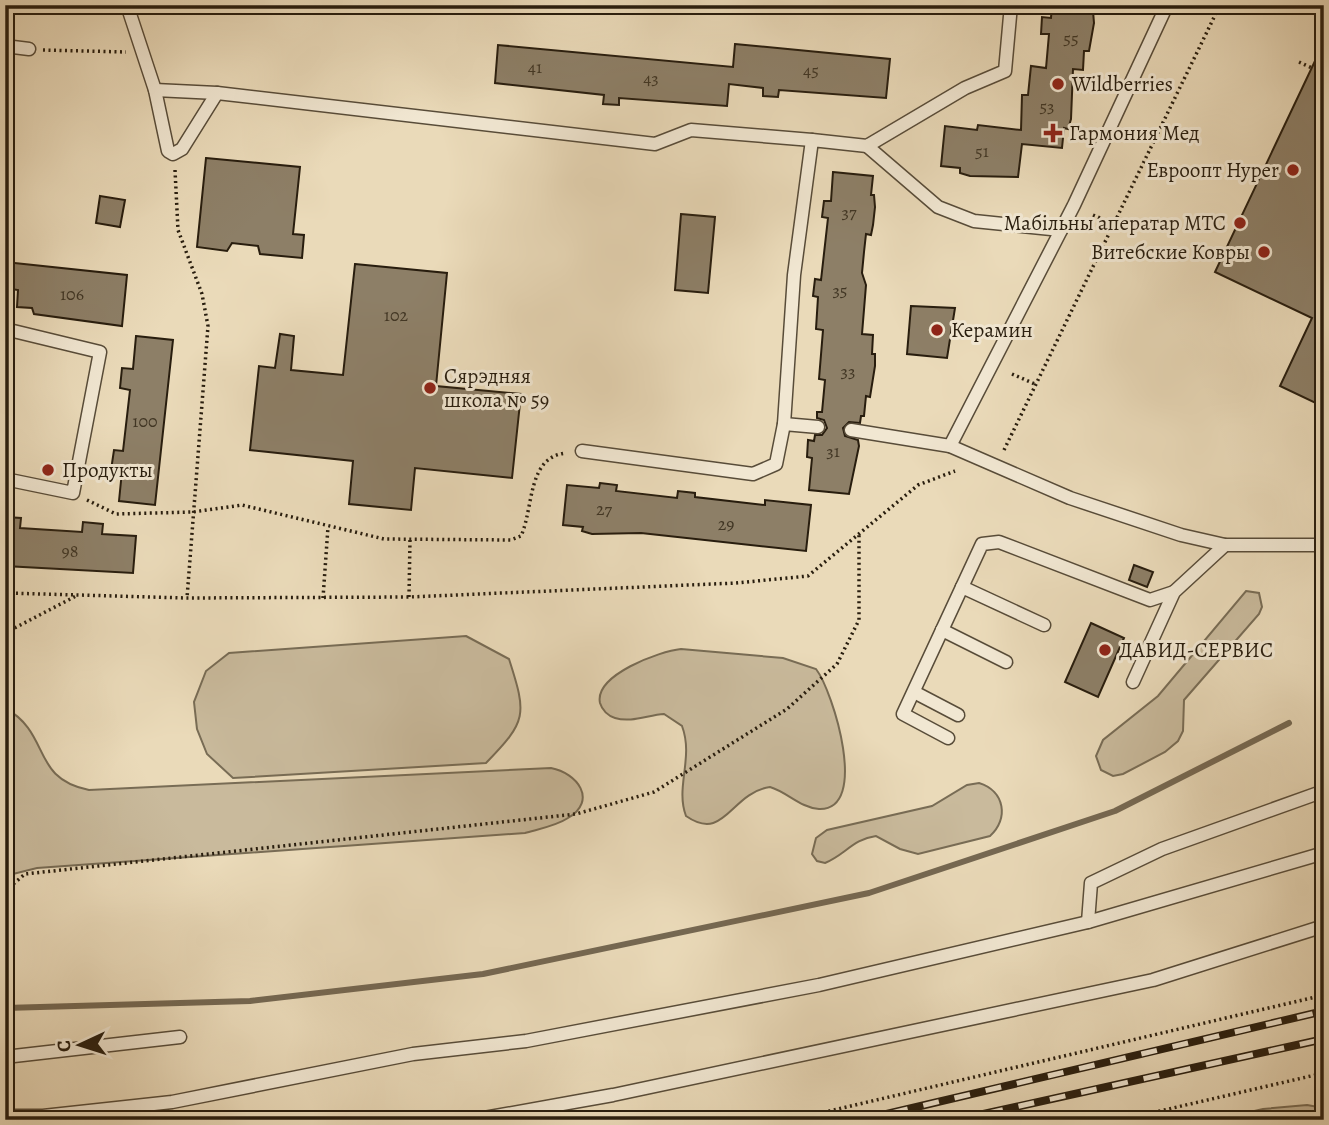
<svg xmlns="http://www.w3.org/2000/svg" width="1329" height="1125" font-family="Alegreya,serif">
<rect width="100%" height="100%" fill="#eadab9"/>
<filter id="stains"><feTurbulence type="fractalNoise" baseFrequency=".00286" numOctaves="4"/><feColorMatrix values="0 0 0 0 .2 0 0 0 0 .09 0 0 0 0 .02 0 0 0 .5 -.17"/></filter>
<radialGradient id="worn" r=".72"><stop offset=".6" stop-color="#630" stop-opacity="0"/><stop offset="1" stop-color="#630" stop-opacity=".3"/></radialGradient>
<g fill="#c9ba9c" stroke="#786c55" stroke-width="2">
<polygon points="1246,591 1259,593 1262,607 1259,614 1184,700 1183,731 1178,741 1165,752 1123,774 1113,776 1101,770 1096,756 1103,740 1158,696"/>
<path d="M466,636L509,659C527,715 527,721 486,763L233,778L207,754L197,729L194,702L206,671L229,653Z"/>
<path d="M681,649L783,658L816,669C833,691 870,811 819,809C801,808 787,792 770,787C730,793 725,843 686,816C675,787 694,758 682,726L664,714C648,715 631,723 615,718C608,716 602,710 600,703C594,675 660,651 681,649Z"/>
<path d="M5,708C52,734 30,778 89,790L551,768C577,773 598,800 568,818C556,826 539,829 525,833L37,868L5,876Z"/>
<path d="M979,783C1005,791 1009,819 990,836L918,854L900,849L876,836C853,839 845,855 825,863L817,861L812,854L816,838L827,830L932,806L967,785Z"/>
<polygon points="1307,1105 1324,1108 1324,1120 1215,1120 1263,1109"/>
</g>
<g fill="none" stroke-linecap="round" stroke-linejoin="round">
<polyline stroke="#756852" stroke-width="6" points="5,1008 250,1001 483,974 869,893 1115,811 1289,723"/>
</g>
<g fill="#8d7f67" stroke="#281d0e" stroke-width="2">
<polygon points="1052,5 1086,5 1086,10 1093,11 1094,23 1089,51 1084,51 1083,70 1073,69 1071,119 1068,129 1064,128 1062,148 1022,144 1018,177 970,176 960,173 960,168 941,166 945,126 977,130 978,125 1021,130 1022,95 1028,95 1031,66 1046,68 1049,34 1041,34 1042,17 1051,18"/>
<polygon points="1324,42 1324,407 1280,386 1312,318 1215,272"/>
<polygon points="735,44 890,59 886,98 779,90 778,97 763,96 763,88 729,84 727,106 619,98 619,105 603,104 604,95 495,83 498,45 733,67"/>
<polygon points="206,158 300,167 293,234 304,235 302,258 260,254 258,246 232,243 227,251 197,247"/>
<polygon points="833,172 873,176 871,195 874,195 875,207 873,225 871,235 866,234 864,252 862,273 866,285 862,334 873,335 872,354 875,354 875,366 870,397 866,396 864,416 861,416 860,423 849,422 843,428 845,436 858,440 859,446 849,494 809,490 812,458 807,457 808,440 814,441 815,435 822,435 827,428 824,420 817,418 817,412 822,412 825,380 819,379 823,330 816,329 818,297 813,296 815,279 821,280 828,218 822,217 824,201 831,201"/>
<polygon points="100,196 125,200 120,227 96,223"/>
<polygon points="681,214 715,217 708,293 675,290"/>
<polygon points="5,262 127,275 122,326 34,314 32,308 17,307 18,290 5,288"/>
<polygon points="355,264 447,273 436,386 521,394 512,478 415,468 411,510 349,504 353,461 250,450 259,366 275,368 280,334 294,336 291,370 343,375"/>
<polygon points="911,306 955,308 947,358 907,354"/>
<polygon points="136,336 173,340 155,505 119,501 122,471 111,470 114,450 123,451 130,390 120,388 122,368 133,369"/>
<polygon points="600,483 617,485 616,491 677,498 678,491 695,493 695,497 765,505 765,500 811,505 806,551 641,533 592,534 582,531 583,527 563,525 567,485 599,488"/>
<polygon points="5,517 21,518 20,528 82,532 83,522 103,524 102,534 136,536 133,573 5,566"/>
<polygon points="1134,565 1153,572 1147,587 1129,580"/>
<polygon points="1091,623 1124,638 1098,697 1065,682"/>
</g>
<g fill="none" stroke-linecap="round" stroke-linejoin="round">
<g stroke="#584c39" stroke-width="15">
<g id="lane">
<polyline points="127,5 155,90 168,151 173,154 182,149 217,93"/>
<polyline points="5,46 29,49"/>
<polyline points="155,90 217,93 655,144 691,130 812,140"/>
<polyline points="867,146 938,207 974,221 1061,230"/>
<polyline points="5,329 100,352 73,493 5,479"/>
<polyline points="784,424 794,275 812,140 867,146 965,88 1005,71 1011,5"/>
<polyline points="851,430 950,446 1070,498 1181,535 1225,545 1324,545"/>
<polyline points="950,446 1074,205 1167,5"/>
<polyline points="582,451 753,474 776,464 784,424 818,427"/>
<polyline points="962,587 1044,625"/>
<polyline points="942,630 1006,662"/>
<polyline points="1133,682 1174,592 1225,545"/>
<polyline points="914,692 958,715"/>
<polyline points="948,738 903,714 982,544 999,542 1150,600 1174,592"/>
<polyline points="1088,922 1091,883 1162,849 1324,791"/>
<polyline points="5,1057 180,1037"/>
<polyline points="5,1116 43,1116 172,1102 413,1054 526,1041 819,985 1088,922 1324,853"/>
<polyline points="473,1120 613,1095 1153,980 1324,926"/>
</g>
</g>
<g stroke="#281d0e" stroke-width="3.5" stroke-dasharray="2 3.5" stroke-linecap="butt">
<polyline points="43,50 126,52"/>
<polyline points="1299,62 1312,68"/>
<polyline points="175,170 178,230 202,294 208,326 187,598"/>
<polyline points="1093,215 1114,224"/>
<polyline points="1012,374 1035,384"/>
<polyline points="1004,450 1220,5"/>
<path d="M87,500L116,514L193,512L242,505L384,539L511,540L521,536C534,507 527,457 566,453"/>
<polyline points="5,593 187,598 409,597 736,583 808,576 918,485 955,471"/>
<polyline points="409,597 410,539"/>
<polyline points="323,598 328,527"/>
<polyline points="5,633 76,596"/>
<polyline points="5,891 25,874 576,814 654,792 787,709 837,664 859,620 859,534"/>
<polyline points="791,1120 1324,995"/>
<polyline points="1121,1120 1324,1073"/>
</g>
<use href="#lane" stroke="#f1e7d2" stroke-width="12"/>
<g stroke="#281d0e" stroke-width="8">
<g id="rail">
<polyline points="861,1120 1324,1011"/>
<polyline points="956,1120 1324,1039"/>
</g>
</g>
<use href="#rail" stroke="#f1e7d2" stroke-width="5" stroke-dasharray="16" stroke-linecap="butt"/>
</g>
<g fill="#8f2418" stroke="#f1e7d2" stroke-width="2.5">
<circle cx="1058" cy="84" r="7"/>
<path d="M1049.5 122.5h7v7h7v7h-7v7h-7v-7h-7v-7h7z"/>
<circle cx="1293" cy="170" r="7"/>
<circle cx="1240" cy="223" r="7"/>
<circle cx="1264" cy="252" r="7"/>
<circle cx="937" cy="330" r="7"/>
<circle cx="430" cy="388" r="7"/>
<circle cx="48" cy="470" r="7"/>
<circle cx="1105" cy="650" r="7"/>
</g>
<g text-anchor="middle" stroke-width="6" stroke-linejoin="round" paint-order="stroke">
<g font-size="18" fill="#413624">
<text x="1071" y="44">55</text>
<text x="535" y="73">41</text>
<text x="811" y="76">45</text>
<text x="651" y="84">43</text>
<text x="1047" y="112">53</text>
<text x="982" y="157">51</text>
<text x="849" y="218">37</text>
<text x="840" y="296">35</text>
<text x="72" y="300">106</text>
<text x="396" y="321">102</text>
<text x="848" y="377">33</text>
<text x="145" y="427">100</text>
<text x="833" y="457">31</text>
<text x="604" y="515">27</text>
<text x="726" y="530">29</text>
<text x="70" y="557">98</text>
</g>
<g font-size="21" fill="#281d0e" stroke="#f1e7d2" text-anchor="start">
<text x="1072" y="91">Wildberries</text>
<text x="1069" y="140">Гармония Мед</text>
<text x="1279" y="177" text-anchor="end">Евроопт Hyper</text>
<text x="1226" y="230" text-anchor="end">Мабільны аператар МТС</text>
<text x="1250" y="259" text-anchor="end">Витебские Ковры</text>
<text x="951" y="337">Керамин</text>
<text x="444" y="383">Сярэдняя<tspan x="444" dy="24">школа № 59</tspan></text>
<text x="62" y="477">Продукты</text>
<text x="1119" y="657">ДАВИД-СЕРВИС</text>
</g>
</g>
<rect width="1329" height="1125" fill="none" stroke="#eadab9" stroke-width="28"/>
<rect x="7" y="7" width="1315" height="1111" fill="none" stroke="#281d0e" stroke-width="3.5"/>
<rect x="14" y="14" width="1301" height="1097" fill="none" stroke="#281d0e" stroke-width="2"/>
<g transform="translate(80 1045) rotate(266)" stroke="#f1e7d2" stroke-width="5" paint-order="stroke">
<path d="M0-5L12 26L0 18L-12 26Z" fill="#281d0e"/>
<text y="-10" font-size="19" font-weight="bold" text-anchor="middle" fill="#281d0e">С</text>
</g>
<rect width="100%" height="100%" filter="url(#stains)"/>
<rect width="100%" height="100%" fill="url(#worn)"/>
</svg>
